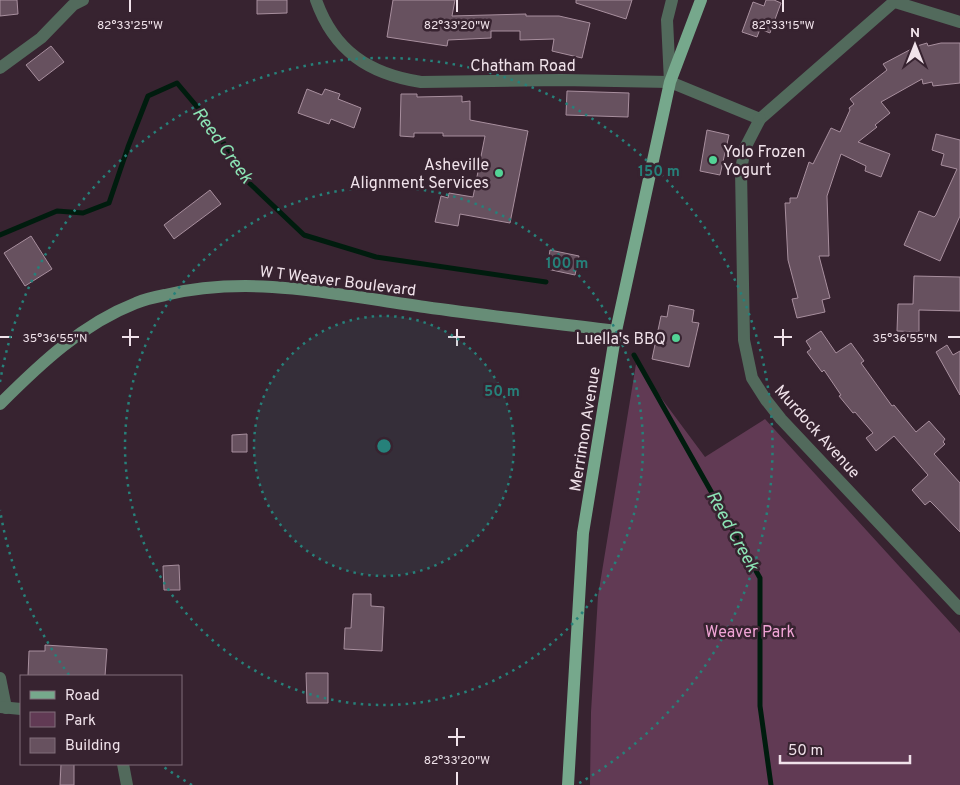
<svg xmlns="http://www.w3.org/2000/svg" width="960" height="785" font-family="Overpass,sans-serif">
<rect width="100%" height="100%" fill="#372330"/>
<polygon fill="#613a54" points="636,364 705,457 765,419 960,633 960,785 590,785 591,712 598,596"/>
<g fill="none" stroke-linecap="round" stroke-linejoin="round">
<g stroke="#001c0e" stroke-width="5">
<polyline points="0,235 57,211 83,213 109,203 128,147 148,96 177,83 199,109 240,166 244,178 304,235 376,257 546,282"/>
<polyline points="634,355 760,578 760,706 771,785"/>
</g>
</g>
<g fill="#67515f" stroke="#a88f9e">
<polygon points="0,0 17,0 18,14 0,16"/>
<polygon points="257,0 287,0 287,13 257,14"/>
<polygon points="393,0 455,0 452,16 526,14 526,16 559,16 590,23 582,58 552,51 554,39 520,40 520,31 491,31 491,38 448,40 447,46 387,37"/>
<polygon points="576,0 632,0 626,19 576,3"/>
<polygon points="766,0 774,0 781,3 770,33 760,29 757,37 742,32 753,2 764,6"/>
<polygon points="927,43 928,46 941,43 960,43 960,83 933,86 932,82 923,84 922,79 881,102 890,113 875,125 877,127 858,142 890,154 881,177 865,171 866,166 841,154 827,196 829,256 819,256 830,298 822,300 825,312 797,318 792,299 798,298 788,260 785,203 790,203 790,198 797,198 809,162 813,164 831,128 840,132 850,110 849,108 854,104 850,99 887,70 883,64 917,46"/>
<polygon points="51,46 64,62 39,81 26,65"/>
<polygon points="307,89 322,95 325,89 340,94 338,99 361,108 354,128 331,119 329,124 298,113"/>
<polygon points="567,91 629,93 628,117 566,115"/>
<polygon points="401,94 417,94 417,97 462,96 462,102 470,101 470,120 528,131 510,223 460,214 458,226 435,222 441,196 448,198 449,193 473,197 485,136 443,136 443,133 414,133 414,137 400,136"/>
<polygon points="707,130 729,135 720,175 700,171"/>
<polygon points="936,134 960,140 960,216 940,261 904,245 919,211 934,217 936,215 957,169 941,165 944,154 932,150"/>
<polygon points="210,190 221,204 174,239 164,225"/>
<polygon points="31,236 52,269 25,286 4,253"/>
<polygon points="550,250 579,256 575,275 547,269"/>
<polygon points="914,276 960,277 960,311 919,310 919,332 897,331 898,304 913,304"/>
<polygon points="669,305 694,310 692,322 699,323 689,367 652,359 661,316 667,317"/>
<polygon points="821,331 836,353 851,343 864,361 861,363 892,406 894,405 916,432 929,421 945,439 943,442 945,444 934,454 960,483 960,532 936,507 930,501 925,505 912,490 928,475 894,436 876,451 866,438 873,433 855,412 853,413 839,396 841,395 824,370 822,372 807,352 811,349 806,341"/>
<polygon points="947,345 953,355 960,351 960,395 936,352"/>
<polygon points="247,434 247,452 232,452 232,435"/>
<polygon points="179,565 180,590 164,590 163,566"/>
<polygon points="353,594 371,594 371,606 384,607 382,651 344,649 345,628 351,628"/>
<polygon points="45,645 107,649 105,676 28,676 29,651 45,651"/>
<polygon points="306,673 328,673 328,703 307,703"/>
<polygon points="61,764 74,764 74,785 60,785"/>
</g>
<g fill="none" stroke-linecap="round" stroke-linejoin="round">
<g stroke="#526a5c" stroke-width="12">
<path d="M316,0C334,51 369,74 421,82L561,80L670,82L760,119L896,0"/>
<polyline points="895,2 960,22"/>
<polyline points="0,68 41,38 73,5 83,0"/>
<polyline points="670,82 667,20 672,0"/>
<polyline points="0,678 6,708"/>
<polyline points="0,707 21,709"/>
<polyline points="123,764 127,785"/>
</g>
<polyline stroke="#526a5c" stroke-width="12" points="760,119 745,148 741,170 744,340 752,378 766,400 781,419 960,609"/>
<path stroke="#678d77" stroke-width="12" d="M0,404C40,364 82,324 136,303C145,299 155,297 165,295C251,274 339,295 425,307C488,316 552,323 616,331"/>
<polyline stroke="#76a88c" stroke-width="12" points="568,785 583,533 616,331 670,82 701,0"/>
</g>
<path fill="none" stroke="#f0e2ea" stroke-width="2" d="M130,0V12M457,0V12M783,0V12M130,329V346M457,329V346M783,329V346M0,337H12M122,337H139M448,337H465M774,337H792M948,337H960M457,728V746M448,737H465M457,772V785"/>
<circle cx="384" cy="446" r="130" fill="#26817a" fill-opacity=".12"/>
<g fill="none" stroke="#26817a" stroke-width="2.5" stroke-dasharray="2.5 5">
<circle cx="384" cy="446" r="130"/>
<circle cx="384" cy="446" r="259"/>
<path d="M192 785A389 389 0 0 1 161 765M69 675A389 389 0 0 1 0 510M0 382A389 389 0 1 1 576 785"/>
</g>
<g fill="#53d396" stroke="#372330" stroke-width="2">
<circle cx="713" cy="160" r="5"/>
<circle cx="499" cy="173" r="5"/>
<circle cx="676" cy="338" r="5"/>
</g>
<g text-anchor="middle" stroke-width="5" stroke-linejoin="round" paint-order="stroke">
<g font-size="16" fill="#f0e2ea" stroke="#372330">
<text x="523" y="71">Chatham Road</text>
<text transform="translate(338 280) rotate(7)" y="6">W T Weaver Boulevard</text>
<text transform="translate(584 429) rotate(-81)" y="6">Merrimon Avenue</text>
<text transform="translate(818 431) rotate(48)" y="6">Murdock Avenue</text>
</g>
<g font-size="16" fill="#f0e2ea" stroke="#372330" text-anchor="end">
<text x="723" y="157" text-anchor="start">Yolo Frozen<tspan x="723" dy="18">Yogurt</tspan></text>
<text x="489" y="170">Asheville<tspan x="489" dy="18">Alignment Services</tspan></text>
<text x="666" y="344">Luella's BBQ</text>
</g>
<g font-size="16" fill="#f0a4d5" stroke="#372330">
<text x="750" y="637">Weaver Park</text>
</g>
<g font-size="18" font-style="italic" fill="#8ce4b5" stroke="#372330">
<text transform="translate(223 145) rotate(54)" y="6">Reed Creek</text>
<text transform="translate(733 531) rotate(61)" y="6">Reed Creek</text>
</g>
</g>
<g font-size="12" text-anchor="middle" fill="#f0e2ea" stroke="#372330" stroke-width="5" stroke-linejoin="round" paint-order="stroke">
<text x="130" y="29">82°33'25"W</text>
<text x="457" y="29">82°33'20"W</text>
<text x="783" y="29">82°33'15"W</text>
<text x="55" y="342">35°36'55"N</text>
<text x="905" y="342">35°36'55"N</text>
<text x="457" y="764">82°33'20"W</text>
</g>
<circle cx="384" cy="446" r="8" fill="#26817a" stroke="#372330" stroke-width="2.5"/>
<g font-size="15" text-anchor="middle" font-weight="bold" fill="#26817a" stroke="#372330" stroke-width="5" stroke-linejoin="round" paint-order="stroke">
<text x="659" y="176">150 m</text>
<text x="567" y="268">100 m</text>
<text x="502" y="396">50 m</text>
</g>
<rect x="20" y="675" width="162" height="90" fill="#372330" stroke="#816f7a"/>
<rect x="30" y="691" width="25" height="8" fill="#76a88c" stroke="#816f7a"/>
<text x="65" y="700" font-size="15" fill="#f0e2ea">Road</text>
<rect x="30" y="712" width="25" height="15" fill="#613a54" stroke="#816f7a"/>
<text x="65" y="725" font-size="15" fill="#f0e2ea">Park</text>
<rect x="30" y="738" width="25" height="15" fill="#67515f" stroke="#816f7a"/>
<text x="65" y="750" font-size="15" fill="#f0e2ea">Building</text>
<g transform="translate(915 45)" stroke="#372330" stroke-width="4" paint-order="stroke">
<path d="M0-4L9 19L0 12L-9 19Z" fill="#f0e2ea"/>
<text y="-8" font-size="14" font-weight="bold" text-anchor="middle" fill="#f0e2ea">N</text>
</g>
<path d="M780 755v8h130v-8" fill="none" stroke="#f0e2ea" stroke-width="2.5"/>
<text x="788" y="755" font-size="15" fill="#f0e2ea" stroke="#372330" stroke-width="4" paint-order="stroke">50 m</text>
</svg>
